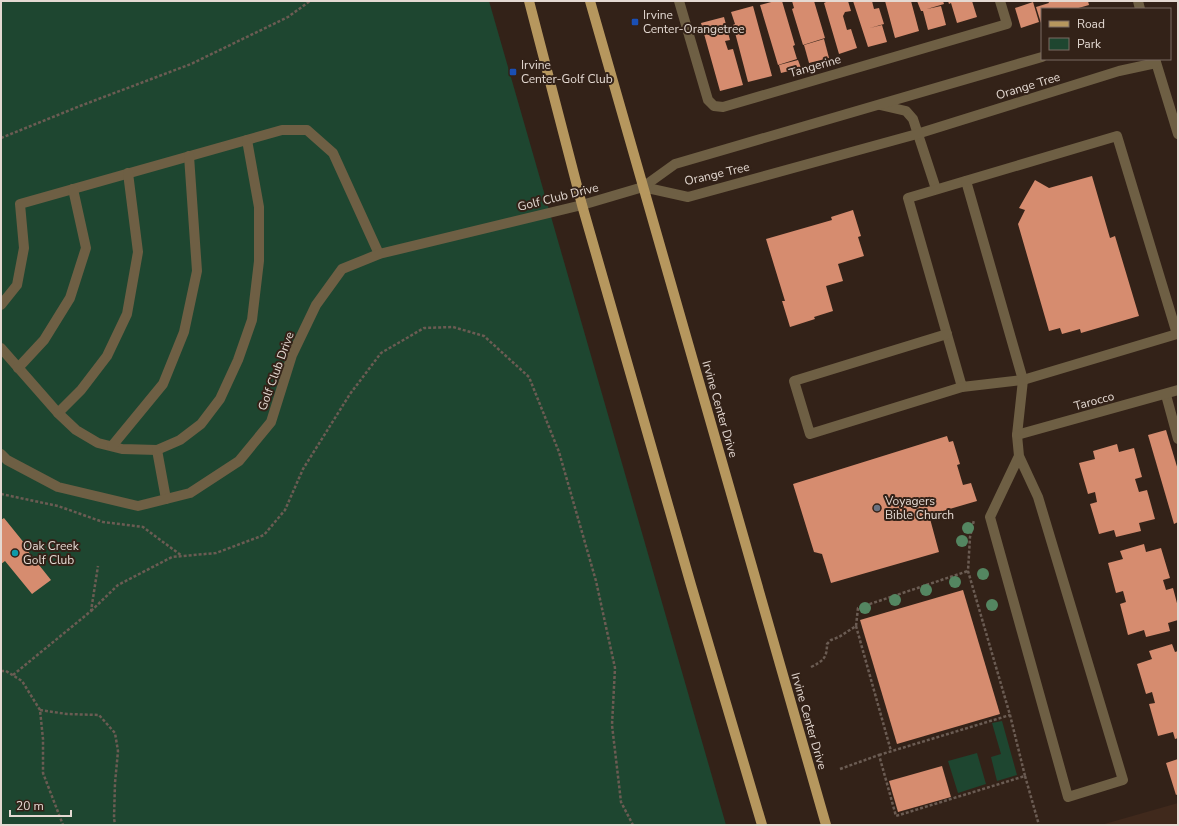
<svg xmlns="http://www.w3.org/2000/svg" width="1179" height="826" font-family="'Nunito Sans',sans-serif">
<rect width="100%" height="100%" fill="#332218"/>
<polygon fill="#40291c" points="1178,803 1178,825 1101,825"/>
<g fill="#1e4630">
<polygon points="1,1 489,1 726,825 1,825"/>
<polygon points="1002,721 1017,775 997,781 991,757 1001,754 992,723"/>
<polygon points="977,753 986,784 958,793 948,761"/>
</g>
<g fill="#d68c6f">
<polygon points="775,1 782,1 795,45 793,46 797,59 778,65 760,5"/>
<polygon points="792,1 814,1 825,38 803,45 792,9 794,8"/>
<polygon points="828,1 848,1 851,11 845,12 843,16 847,30 851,29 857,48 839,54 824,3"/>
<polygon points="853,1 872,1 874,9 879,8 884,24 870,28 882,25 887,42 868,47"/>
<polygon points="885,1 911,1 919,31 895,38"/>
<polygon points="917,1 943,1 944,4 927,9 941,6 946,25 928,30 923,11 921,11"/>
<polygon points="948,1 972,1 977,17 957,23 951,3 949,4"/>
<polygon points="1048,1 1088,1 1089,5 1075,9 1042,9 1042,23 1041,23 1036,7 1049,3"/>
<polygon points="1033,2 1039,22 1021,28 1015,8"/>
<polygon points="753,6 772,76 748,82 733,25 735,24 731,12"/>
<polygon points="724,17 730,40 725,41 728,50 733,49 743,85 720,91 701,23"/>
<polygon points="824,39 829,58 809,63 804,45"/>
<polygon points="798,60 801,68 781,73 779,65"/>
<polygon points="1092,176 1110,238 1115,236 1139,316 1081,333 1080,329 1062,334 1060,328 1049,331 1018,224 1025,210 1019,208 1035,180 1049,188"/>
<polygon points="853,210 861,236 858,237 864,256 838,264 843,281 826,286 833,311 814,317 815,319 790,327 782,301 785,301 766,239 832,220 831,217"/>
<polygon points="1166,430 1178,470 1178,522 1174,524 1148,435"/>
<polygon points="947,436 949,442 953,441 960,464 957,465 963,485 971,483 977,501 929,515 939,552 831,583 822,554 814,552 793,484"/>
<polygon points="1117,444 1119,452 1134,448 1142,477 1135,479 1139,492 1147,490 1155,519 1139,523 1141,531 1116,537 1114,530 1099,534 1090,504 1097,502 1095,492 1088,494 1079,463 1095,459 1093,451"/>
<polygon points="4,518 25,544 23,545 51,580 32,594 5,561 1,564 1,520"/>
<polygon points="1144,544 1146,552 1161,548 1170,578 1163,580 1166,590 1173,588 1178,607 1178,620 1168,623 1170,631 1146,637 1144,630 1128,635 1120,604 1126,602 1123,591 1116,593 1108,563 1123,559 1120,551"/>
<polygon points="963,590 1000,714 897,744 860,620"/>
<polygon points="1172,644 1175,652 1178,651 1178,738 1175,739 1173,732 1158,736 1149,704 1155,703 1152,692 1146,694 1137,664 1152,659 1149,651"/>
<polygon points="1178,759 1178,794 1176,795 1166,763"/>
<polygon points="942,766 951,797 898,812 889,781"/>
</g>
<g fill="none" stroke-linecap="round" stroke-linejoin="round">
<g stroke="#6b5c53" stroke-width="2.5" stroke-dasharray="3 2" stroke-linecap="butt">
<polyline points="1,138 80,106 191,64 288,17 310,1"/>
<polyline points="1,494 58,506 103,522 143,527 182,556"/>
<polyline points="91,611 118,585 172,557 216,553 264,535 285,510 303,469 350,394 381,353 424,328 453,327 484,336 529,377 559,452 596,581 615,668 612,725 621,802 633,825"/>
<polyline points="856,626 891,751"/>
<path d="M811,667C823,661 827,658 827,644L831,640L839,637L856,626L858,608L968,571"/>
<polyline points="1,671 6,671 22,681 40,710 43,739 43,773 63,825"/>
<polyline points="13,675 91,611 98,566"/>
<polyline points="40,710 67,714 99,715 115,733 118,751 115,783 114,818 115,825"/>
<polyline points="879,755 1010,715"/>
<polyline points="840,769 879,755 896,816 1025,776 1010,715 968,571 970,537 974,520"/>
<polyline points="1025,776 1039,825"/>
</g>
<g stroke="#6e5f44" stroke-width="10">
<polyline points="880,105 906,111 913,119 936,189"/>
<polygon points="1117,136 1177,334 1023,380 962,387 908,198"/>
<polyline points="966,181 1023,380 1017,435 1019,456 1038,497 1123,780 1068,797 990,517 1019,456"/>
<polyline points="1,305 17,285 24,248 20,204 282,130 307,130 333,153 379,254"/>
<polyline points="947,334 794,381 810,434 962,387"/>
<polyline points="1,348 58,413 76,430 98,443 122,449 157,450 180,440 201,424 220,399 238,360 252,320 259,261 259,207 247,140"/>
<polyline points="18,368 44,340 70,298 86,248 73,189"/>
<polyline points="1166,395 1178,439"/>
<polyline points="58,413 81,390 107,356 127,314 138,252 128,173"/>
<polyline points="112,446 163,384 184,332 197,271 189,156"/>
<polyline points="157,450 166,499"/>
</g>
<g stroke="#6e5f44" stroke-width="10">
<polyline points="679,1 708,100 714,106 723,107 1007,24 1000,1"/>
<polyline points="1,454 7,460 58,487 138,506 190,493 239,461 271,422 292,355 316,305 342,269 379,254 582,205"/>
</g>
<g stroke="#6e5f44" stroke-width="10">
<polyline points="1138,1 1140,9"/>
<polyline points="1155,59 1178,134"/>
<polyline points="643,187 688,197 917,134 1119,71 1156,63"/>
<polyline points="582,205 643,187 675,164 1042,57"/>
<polyline points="1017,435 1178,390"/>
</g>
<g stroke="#b6975e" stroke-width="10">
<polyline points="529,1 582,205 691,585 762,825"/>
<polyline points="590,1 826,825"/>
</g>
</g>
<g fill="#548661">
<circle cx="968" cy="528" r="6"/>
<circle cx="962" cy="541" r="6"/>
<circle cx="983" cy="574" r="6"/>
<circle cx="955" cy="582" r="6"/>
<circle cx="926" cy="590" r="6"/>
<circle cx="895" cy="600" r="6"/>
<circle cx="992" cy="605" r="6"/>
<circle cx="865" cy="608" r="6"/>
</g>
<g fill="#1a4fb4" stroke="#332218" stroke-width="1.5">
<rect x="631" y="18" width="8" height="8" rx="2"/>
<rect x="509" y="68" width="8" height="8" rx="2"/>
</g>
<circle fill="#6b7280" stroke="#332218" stroke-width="1.5" cx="877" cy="508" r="4"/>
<circle fill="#0f9aa8" stroke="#332218" stroke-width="1.5" cx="15" cy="553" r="4"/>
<g text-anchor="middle" stroke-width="4" stroke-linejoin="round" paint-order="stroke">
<g font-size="12" fill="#e4d9d2" stroke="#332218" text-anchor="start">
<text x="643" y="19">Irvine<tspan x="643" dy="14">Center-Orangetree</tspan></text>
<text x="521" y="69">Irvine<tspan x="521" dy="14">Center-Golf Club</tspan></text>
<text x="885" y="505">Voyagers<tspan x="885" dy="14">Bible Church</tspan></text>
<text x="23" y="550">Oak Creek<tspan x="23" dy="14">Golf Club</tspan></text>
</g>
<g font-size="12" fill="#e4d9d2" stroke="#332218">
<text transform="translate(815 66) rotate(-16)" y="4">Tangerine</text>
<text transform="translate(1028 86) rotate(-17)" y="4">Orange Tree</text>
<text transform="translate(717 174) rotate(-13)" y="4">Orange Tree</text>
<text transform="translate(558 197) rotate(-14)" y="4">Golf Club Drive</text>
<text transform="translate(276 371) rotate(-70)" y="4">Golf Club Drive</text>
<text transform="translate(1094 401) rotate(-15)" y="4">Tarocco</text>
<text transform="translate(720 409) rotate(74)" y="4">Irvine Center Drive</text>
<text transform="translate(809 721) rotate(74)" y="4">Irvine Center Drive</text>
</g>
</g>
<rect width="1179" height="826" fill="none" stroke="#e4d9d2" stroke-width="4"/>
<rect x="1041" y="8" width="130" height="52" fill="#332218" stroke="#7a6b62"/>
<rect x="1049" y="21" width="20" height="6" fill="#b6975e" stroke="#7a6b62"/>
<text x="1077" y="28" font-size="12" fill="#e4d9d2">Road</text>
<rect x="1049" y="38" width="20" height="12" fill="#1e4630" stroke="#7a6b62"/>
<text x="1077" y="48" font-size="12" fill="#e4d9d2">Park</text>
<path d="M10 810v6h61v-6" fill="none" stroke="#e4d9d2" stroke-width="2"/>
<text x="16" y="810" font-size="12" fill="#e4d9d2" stroke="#332218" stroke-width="3" paint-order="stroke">20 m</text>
</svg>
